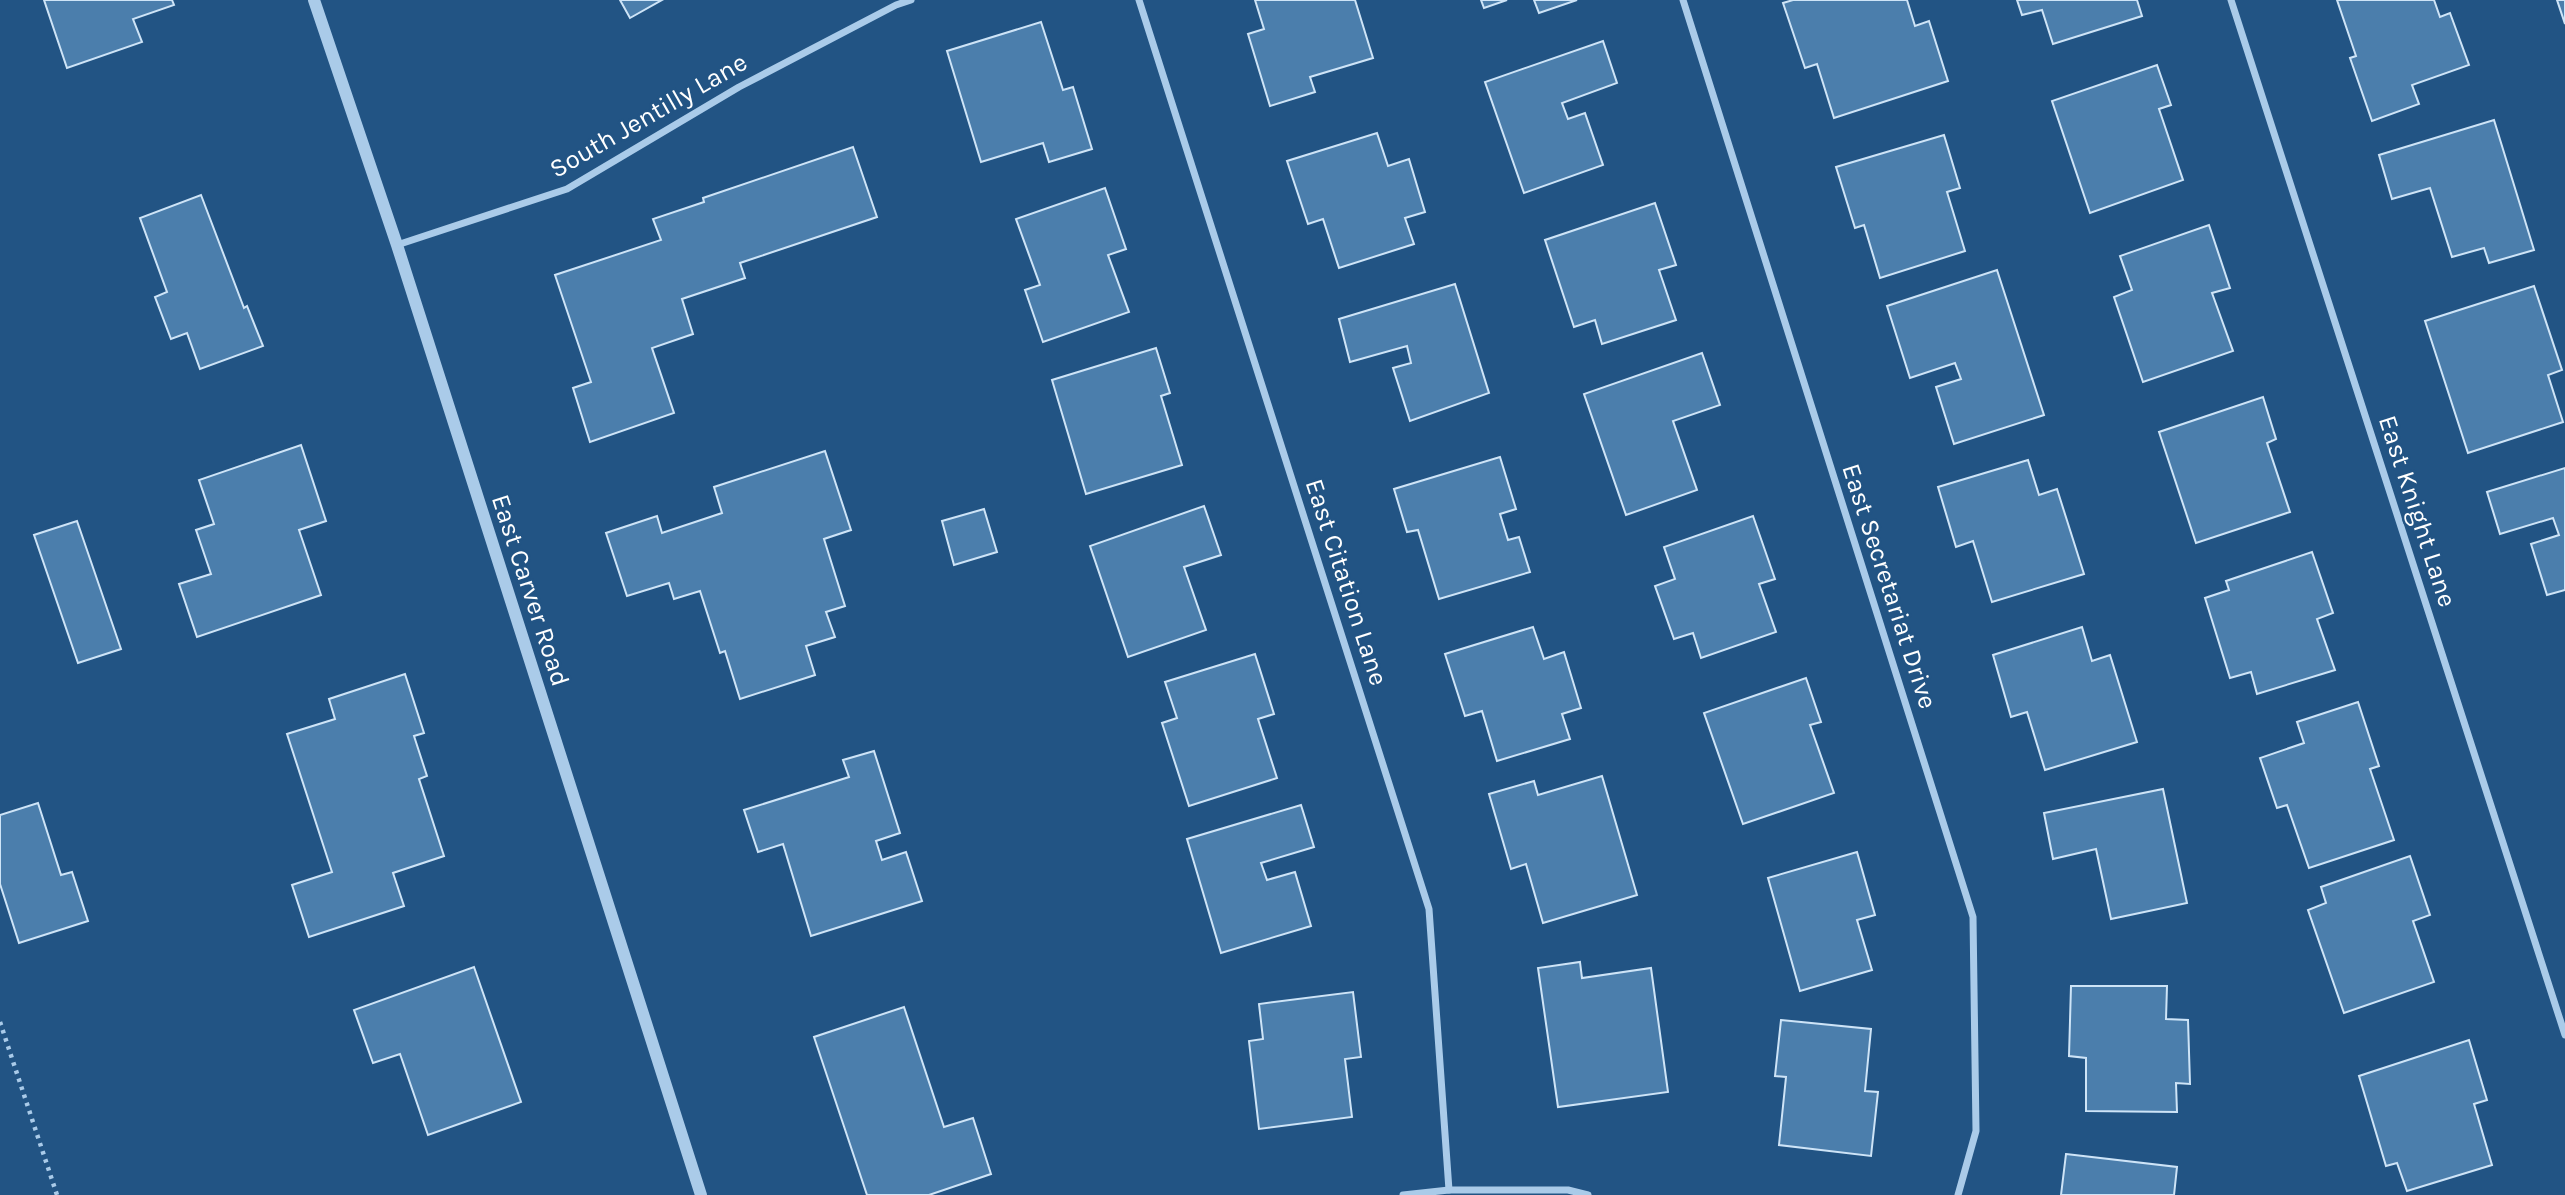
<svg xmlns="http://www.w3.org/2000/svg" width="2565" height="1195" font-family="Karla,sans-serif">
<rect width="100%" height="100%" fill="#225484"/>
<g fill="#4b7eac" stroke="#cee4f7" stroke-width="2">
<polygon points="44,0 172,0 174,5 133,19 142,42 67,68"/>
<polygon points="620,0 662,0 630,18"/>
<polygon points="1255,0 1355,0 1373,58 1310,77 1315,92 1270,106 1248,34 1264,29"/>
<polygon points="1481,0 1507,0 1484,8"/>
<polygon points="1534,0 1577,0 1539,13"/>
<polygon points="1793,0 1907,0 1915,26 1929,21 1948,81 1834,118 1817,64 1805,68 1783,3"/>
<polygon points="2017,0 2137,0 2142,16 2053,44 2042,10 2022,15"/>
<polygon points="2337,0 2434,0 2440,17 2450,13 2469,65 2412,85 2419,104 2372,121 2350,58 2356,56"/>
<polygon points="2557,0 2565,0 2565,24"/>
<polygon points="1041,22 1063,90 1073,87 1092,149 1049,162 1043,143 981,162 947,51"/>
<polygon points="1603,41 1617,83 1562,103 1568,119 1585,113 1603,165 1524,193 1485,82"/>
<polygon points="2157,65 2171,105 2159,109 2183,180 2090,213 2052,101"/>
<polygon points="2494,120 2534,250 2489,263 2484,248 2452,257 2430,188 2392,199 2379,155"/>
<polygon points="1377,133 1388,166 1409,159 1425,212 1405,218 1414,244 1339,268 1323,219 1308,224 1287,161"/>
<polygon points="1944,135 1960,188 1947,192 1965,251 1880,278 1864,225 1855,228 1836,167"/>
<polygon points="853,147 877,217 740,263 745,278 682,299 693,334 652,348 674,413 590,442 573,388 591,382 555,275 661,240 653,219 704,202 703,198"/>
<polygon points="1105,188 1126,249 1108,255 1129,312 1043,342 1025,290 1040,285 1016,219"/>
<polygon points="201,195 244,308 247,306 263,346 200,369 187,333 171,339 155,297 167,292 140,218"/>
<polygon points="1655,203 1676,265 1659,270 1676,320 1602,344 1595,320 1574,327 1545,240"/>
<polygon points="2209,225 2230,288 2212,293 2233,351 2143,382 2114,297 2132,290 2120,256"/>
<polygon points="1997,270 2044,415 1954,444 1936,387 1961,379 1955,363 1910,378 1887,306"/>
<polygon points="1455,284 1489,393 1410,421 1393,368 1411,363 1407,346 1350,362 1339,319"/>
<polygon points="2534,286 2562,370 2548,375 2563,422 2468,453 2425,321"/>
<polygon points="1156,348 1170,393 1161,396 1182,465 1086,494 1052,380"/>
<polygon points="1702,353 1720,405 1673,421 1697,490 1626,515 1584,394"/>
<polygon points="2263,397 2276,439 2267,443 2290,512 2196,543 2159,432"/>
<polygon points="301,445 326,521 299,530 321,595 197,637 179,584 211,574 196,530 214,524 199,480"/>
<polygon points="825,451 851,530 824,539 845,606 826,612 835,637 806,646 815,675 740,699 725,651 720,653 700,591 674,599 669,583 627,596 606,533 657,516 662,533 722,513 714,487"/>
<polygon points="1500,457 1516,509 1500,514 1508,540 1519,537 1530,572 1439,599 1418,530 1407,532 1394,489"/>
<polygon points="2028,460 2039,495 2057,489 2084,574 1992,602 1973,541 1956,547 1938,487"/>
<polygon points="2565,468 2565,590 2547,595 2531,544 2559,535 2553,518 2500,534 2487,492"/>
<polygon points="1204,506 1221,555 1184,567 1206,630 1128,657 1090,546"/>
<polygon points="984,509 997,552 954,565 942,521"/>
<polygon points="1753,516 1775,579 1759,584 1776,632 1701,658 1693,633 1674,639 1655,586 1675,579 1664,547"/>
<polygon points="77,521 121,649 78,663 34,535"/>
<polygon points="2312,552 2333,613 2317,619 2335,670 2257,694 2251,672 2230,678 2205,598 2229,590 2226,581"/>
<polygon points="1533,627 1544,659 1564,652 1581,708 1562,714 1570,739 1497,761 1482,711 1465,716 1445,654"/>
<polygon points="2082,627 2092,661 2110,655 2137,742 2045,770 2027,712 2011,717 1993,655"/>
<polygon points="1255,654 1274,714 1258,719 1277,778 1189,806 1162,723 1177,718 1165,682"/>
<polygon points="405,674 424,733 414,736 427,776 419,779 444,856 393,873 404,906 309,937 292,885 332,872 287,734 335,719 329,699"/>
<polygon points="1806,678 1821,722 1810,725 1834,793 1743,824 1704,713"/>
<polygon points="2358,702 2379,766 2370,769 2394,840 2309,868 2287,805 2277,808 2260,758 2304,743 2297,722"/>
<polygon points="874,751 900,833 876,841 882,860 906,852 922,901 811,936 783,844 758,852 744,810 849,777 843,760"/>
<polygon points="1602,776 1637,895 1543,923 1526,864 1511,869 1489,794 1534,781 1538,795"/>
<polygon points="2163,789 2187,903 2111,919 2096,849 2053,859 2044,813"/>
<polygon points="38,803 61,875 72,872 88,921 19,943 0,884 0,815"/>
<polygon points="1301,805 1314,847 1261,863 1267,880 1295,872 1311,926 1221,953 1187,839"/>
<polygon points="1857,852 1875,915 1857,920 1872,970 1800,991 1768,878"/>
<polygon points="2410,856 2430,915 2413,921 2434,982 2344,1013 2308,910 2326,903 2321,887"/>
<polygon points="1580,962 1582,978 1651,968 1668,1092 1558,1107 1538,968"/>
<polygon points="474,967 521,1102 428,1135 400,1054 373,1063 354,1010"/>
<polygon points="2071,986 2167,986 2166,1019 2188,1020 2190,1084 2176,1083 2177,1112 2086,1111 2086,1058 2069,1056"/>
<polygon points="1353,992 1361,1057 1345,1059 1352,1117 1259,1129 1249,1041 1263,1039 1259,1004"/>
<polygon points="904,1007 944,1127 973,1118 991,1174 929,1195 867,1195 814,1037"/>
<polygon points="1781,1020 1871,1029 1865,1091 1878,1092 1871,1156 1779,1145 1786,1077 1775,1076"/>
<polygon points="2469,1040 2487,1100 2474,1104 2492,1165 2407,1191 2397,1163 2386,1166 2359,1076"/>
<polygon points="2066,1154 2177,1167 2174,1195 2061,1195"/>
</g>
<g fill="none" stroke-linecap="round" stroke-linejoin="round">
<polyline stroke="#aacbe9" stroke-width="4.5" stroke-dasharray="3.5 5" stroke-linecap="butt" points="0,1022 57,1195"/>
<g stroke="#aacbe9" stroke-width="7">
<polyline points="1139,0 1429,909 1449,1190"/>
<polyline points="1683,0 1973,917 1976,1131 1958,1195"/>
<polyline points="2231,0 2565,1035"/>
<polyline points="397,245 567,189 739,87 896,5 911,0"/>
<polyline points="1403,1195 1449,1190 1568,1190 1588,1195"/>
</g>
<polyline stroke="#aacbe9" stroke-width="12" points="314,0 397,245 701,1195"/>
</g>
<g text-anchor="middle" stroke-width="5" stroke-linejoin="round" paint-order="stroke">
<g font-size="26" fill="#fff" stroke="#225484">
<text transform="translate(648 115) rotate(-30)" y="9">South Jentilly Lane</text>
<text transform="translate(2418 511) rotate(72)" y="9">East Knight Lane</text>
<text transform="translate(1347 582) rotate(72)" y="9">East Citation Lane</text>
<text transform="translate(1890 586) rotate(72)" y="9">East Secretariat Drive</text>
<text transform="translate(531 590) rotate(72)" y="9">East Carver Road</text>
</g>
</g>
</svg>
